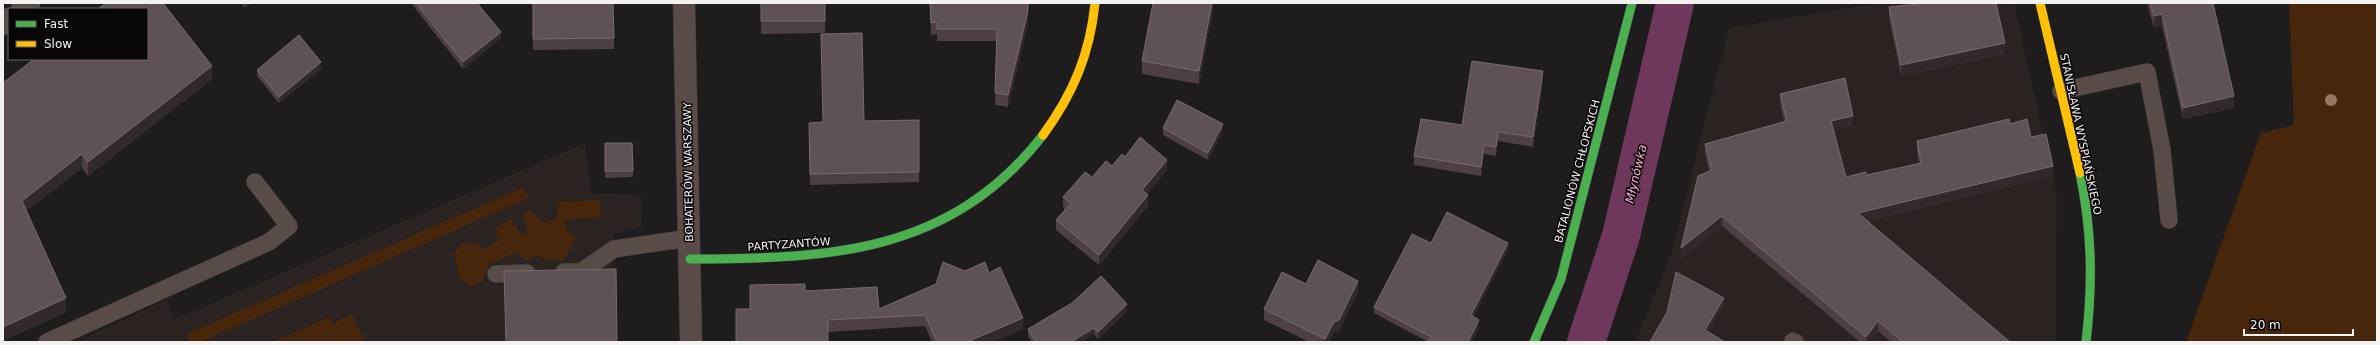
<svg xmlns="http://www.w3.org/2000/svg" width="2380" height="345" font-family="'DejaVu Sans',sans-serif">
<rect width="100%" height="100%" fill="#1e1c1c"/>
<g fill="#2b2222">
<polygon points="1878,3 2014,3 2057,196 2056,342 1635,342 1671,255 1729,28"/>
<polygon points="585,143 591,193 641,195 642,228 614,234 617,342 75,342 166,300 175,319"/>
</g>
<g fill="#48260b">
<polygon points="2289,3 2377,3 2377,342 2186,342 2261,133 2294,125"/>
<polygon points="524,187 529,198 201,342 189,342 186,334"/>
<polygon points="600,200 601,217 565,220 567,230 576,237 564,260 547,260 536,255 526,261 516,252 488,265 483,282 471,286 460,280 454,254 462,243 478,243 482,250 498,241 495,228 511,219 522,236 528,233 523,214 531,210 545,223 558,218 557,202"/>
<polygon points="352,314 365,342 274,342 329,317 333,324"/>
</g>
<g fill="none" stroke-linecap="round" stroke-linejoin="round">
<polyline stroke="#6e375c" stroke-width="38" points="1586,342 1621,236 1675,3"/>
<g stroke="#383636" stroke-width="18">
<g id="lane">
<polyline points="2061,91 2147,72 2162,150 2169,220"/>
<polyline points="564,272 581,272 614,249 690,238"/>
<polyline points="496,274 527,273"/>
<polyline points="1793,341 1795,342"/>
<polyline points="47,342 269,242 289,226 255,182"/>
</g>
</g>
<g stroke="#383636" stroke-width="23">
<g id="street">
<polyline points="684,3 691,342"/>
<polyline points="22,9 29,3"/>
<polyline points="3,24 9,19"/>
</g>
</g>
<g stroke="#383636" stroke-width="10">
<g id="fast">
<path d="M2080,173C2092,232 2093,282 2086,342"/>
<path d="M690,259C828,259 951,254 1043,135"/>
<polyline points="1534,342 1561,279 1632,3"/>
</g>
</g>
<g stroke="#383636" stroke-width="10">
<g id="slow">
<polyline points="2040,3 2080,173"/>
<path d="M1043,135C1073,94 1090,54 1095,3"/>
</g>
</g>
<use href="#lane" stroke="#594b47" stroke-width="17"/>
<use href="#street" stroke="#594b47" stroke-width="22"/>
<use href="#fast" stroke="#4caf50" stroke-width="9"/>
<use href="#slow" stroke="#ffc107" stroke-width="9"/>
</g>
<circle fill="#967764" cx="2331" cy="100" r="6"/>
<g fill="#4d3f44">
<polygon points="241,3 251,3 245,8"/>
<polygon points="411,3 477,3 501,38 463,69"/>
<polygon points="533,3 614,38 614,49 533,50"/>
<polygon points="761,3 825,3 825,33 761,34"/>
<polygon points="930,3 1028,23 1008,107 995,105 997,41 937,41 937,34 931,35"/>
<polygon points="1213,3 1213,9 1199,84 1142,74 1142,61"/>
<polygon points="1916,3 1996,3 2005,54 1901,76 1889,18 1889,7 1916,4"/>
<polygon points="2147,3 2213,3 2234,108 2183,119 2162,26 2154,28"/>
<polygon points="321,69 279,103 257,76 257,70"/>
<polygon points="212,79 88,176 82,168 26,211 66,312 3,341 3,83"/>
<polygon points="1543,80 1533,147 1498,141 1496,156 1484,154 1481,176 1414,165 1414,156 1462,125"/>
<polygon points="1780,94 1853,126 1833,130 1846,177 1867,175 1919,164 1917,151 1917,141 2010,124 2031,137 2053,176 1867,221 2010,342 1891,342 1878,331 1870,342 1860,342 1722,226 1681,259 1709,171 1705,154 1705,144 1784,121 1780,104"/>
<polygon points="919,120 919,182 810,185 809,123 864,121"/>
<polygon points="1163,128 1223,131 1208,160 1163,135"/>
<polygon points="605,143 632,143 633,177 605,178"/>
<polygon points="1125,157 1167,170 1147,194 1148,206 1099,265 1056,230 1056,220 1065,209 1063,207 1063,197 1112,166"/>
<polygon points="1431,243 1508,250 1473,317 1479,327 1471,342 1428,342 1374,313 1374,307"/>
<polygon points="965,271 989,273 1023,329 993,342 932,342 925,326 828,332 750,309 805,291 879,309"/>
<polygon points="1306,284 1358,292 1339,331 1334,332 1329,342 1309,342 1264,320 1264,309"/>
<polygon points="1127,311 1098,339 1094,334 1082,342 1032,342 1028,336 1028,329"/>
</g>
<g fill="#32292c">
<polygon points="245,3 251,3 245,8"/>
<polygon points="1212,3 1213,3 1213,9 1199,84 1199,71"/>
<polygon points="1028,11 1028,23 1008,107 1008,95"/>
<polygon points="2162,14 2162,26 2154,28 2154,16"/>
<polygon points="501,32 501,38 463,69 463,62"/>
<polygon points="2005,43 2005,54 1901,76 1901,65"/>
<polygon points="321,62 321,69 279,103 279,97"/>
<polygon points="212,66 212,79 88,176 88,162"/>
<polygon points="1543,71 1543,80 1533,147 1533,137"/>
<polygon points="2234,96 2234,108 2183,119 2183,108"/>
<polygon points="1853,116 1853,126 1831,131 1831,121"/>
<polygon points="1223,124 1223,131 1208,160 1208,153"/>
<polygon points="1498,132 1498,141 1496,156 1496,147"/>
<polygon points="1484,145 1484,154 1481,176 1481,167"/>
<polygon points="82,154 82,168 22,214 22,201"/>
<polygon points="1167,160 1167,170 1142,200 1142,190"/>
<polygon points="2053,166 2053,176 1858,223 1858,213"/>
<polygon points="1148,195 1148,206 1099,265 1099,255"/>
<polygon points="1722,216 1722,226 1681,259 1681,248"/>
<polygon points="1508,243 1508,250 1471,322 1471,315"/>
<polygon points="1358,281 1358,292 1339,331 1334,332 1329,342 1325,342 1325,339 1334,322"/>
<polygon points="66,298 66,312 3,341 3,327"/>
<polygon points="1724,298 1724,306 1705,339 1705,330"/>
<polygon points="1127,304 1127,311 1098,339 1098,332"/>
<polygon points="1023,318 1023,329 993,342 967,342"/>
<polygon points="1479,320 1479,327 1471,342 1468,342"/>
<polygon points="1878,321 1878,331 1870,342 1866,342 1866,337"/>
<polygon points="1094,328 1094,334 1082,342 1071,342"/>
</g>
<g fill="#5f5257" stroke="#766b6f">
<polygon points="106,3 163,3 212,66 88,162 82,154 22,201 66,298 3,327 3,94 4,93 3,92 3,83 34,59 147,59 147,9 98,9"/>
<polygon points="416,3 477,3 501,32 463,62"/>
<polygon points="533,3 613,3 614,38 533,39"/>
<rect x="761" y="3" width="64" height="18"/>
<polygon points="930,3 1028,3 1028,11 1008,95 995,93 997,29 937,29 937,22 931,23"/>
<polygon points="1153,3 1212,3 1199,71 1142,61"/>
<polygon points="1918,3 1996,3 2005,43 1901,65 1889,7 1918,4"/>
<polygon points="2150,3 2213,3 2234,96 2183,108 2162,14 2154,16"/>
<polygon points="862,33 864,121 919,120 919,172 810,174 809,123 823,122 821,34"/>
<polygon points="299,35 321,62 279,97 257,70"/>
<polygon points="1472,61 1543,71 1533,137 1498,132 1496,147 1484,145 1481,167 1414,156 1421,119 1462,125"/>
<polygon points="1845,78 1853,116 1831,121 1846,177 1866,172 1867,175 1921,163 1917,141 2009,119 2010,124 2027,119 2031,137 2046,134 2053,166 1858,213 2010,342 1903,342 1878,321 1866,337 1722,216 1681,248 1698,176 1712,170 1705,144 1787,121 1780,94"/>
<polygon points="1177,100 1223,124 1208,153 1163,128"/>
<polygon points="1140,137 1167,160 1142,190 1148,195 1099,255 1056,220 1071,203 1063,197 1085,172 1092,177 1106,161 1112,166 1122,154 1125,157"/>
<polygon points="605,143 632,143 633,171 605,171"/>
<polygon points="1447,212 1508,243 1471,315 1479,320 1468,342 1428,342 1431,337 1374,307 1412,234 1431,243"/>
<polygon points="1318,260 1358,281 1339,320 1334,322 1325,339 1264,309 1282,272 1306,284"/>
<polygon points="943,262 965,271 985,262 989,273 1000,267 1023,318 967,342 937,342 925,315 828,320 828,342 736,342 736,309 750,309 750,285 805,284 805,291 877,287 879,309 936,284"/>
<polygon points="616,269 617,342 506,342 504,271"/>
<polygon points="1676,272 1724,298 1705,330 1725,342 1650,342 1667,312"/>
<polygon points="1101,276 1127,304 1098,332 1094,328 1071,342 1036,342 1028,329 1072,303"/>
</g>
<g text-anchor="middle" stroke-width="3" stroke-linejoin="round" paint-order="stroke">
<g font-size="11" fill="#f4f1f1" stroke="#080606">
<text transform="translate(2081 134) rotate(78)" y="4">STANISŁAWA WYSPIAŃSKIEGO</text>
<text transform="translate(1577 171) rotate(-75)" y="4">BATALIONÓW CHŁOPSKICH</text>
<text transform="translate(688 172) rotate(-91)" y="4">BOHATERÓW WARSZAWY</text>
<text transform="translate(789 244) rotate(-4)" y="4">PARTYZANTÓW</text>
</g>
<g font-size="12" font-style="italic" fill="#fcb1e0" stroke="#080606">
<text transform="translate(1636 174) rotate(-77)" y="4">Młynówka</text>
</g>
</g>
<rect width="2380" height="345" fill="none" stroke="#f4f1f1" stroke-width="8"/>
<rect x="8" y="8" width="140" height="52" fill="#080606" stroke="#666464"/>
<rect x="16" y="21" width="20" height="6" fill="#4caf50" stroke="#666464"/>
<text x="44" y="28" font-size="12" fill="#f4f1f1">Fast</text>
<rect x="16" y="41" width="20" height="6" fill="#ffc107" stroke="#666464"/>
<text x="44" y="48" font-size="12" fill="#f4f1f1">Slow</text>
<path d="M2244 329v6h109v-6" fill="none" stroke="#f4f1f1" stroke-width="2"/>
<text x="2250" y="329" font-size="12" fill="#f4f1f1" stroke="#080606" stroke-width="3" paint-order="stroke">20 m</text>
</svg>
